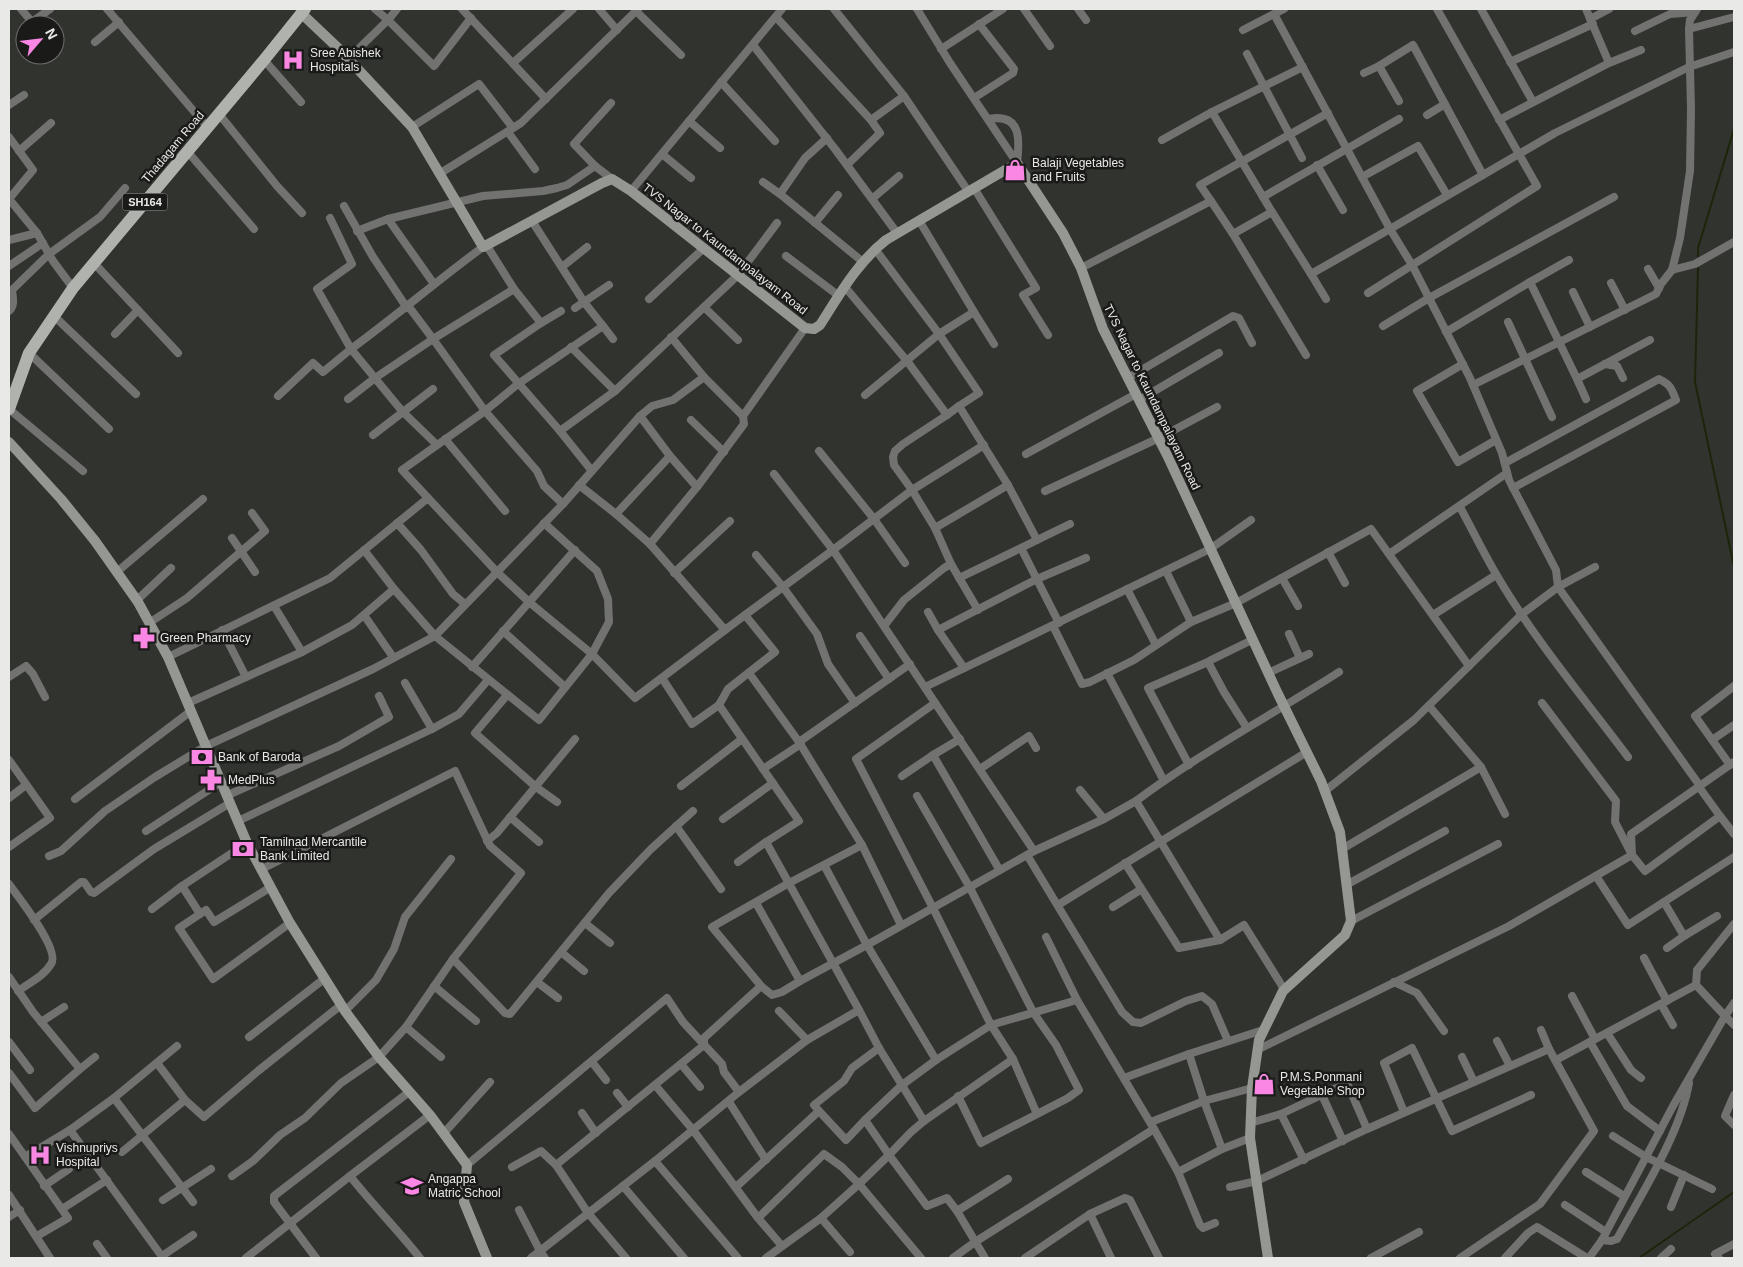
<svg xmlns="http://www.w3.org/2000/svg" width="1743" height="1267" font-family="Arial,sans-serif">
<rect width="100%" height="100%" fill="#31332f"/>
<g fill="none" stroke-linecap="round" stroke-linejoin="round">
<g stroke="#1c2509" stroke-width="2">
<polyline points="1698,256 1698,248 1734,129"/>
<polyline points="1698,268 1695,382 1734,567"/>
<polyline points="1639,1258 1734,1192"/>
</g>
<g stroke="#727370" stroke-width="8">
<polyline points="21,9 32,22 50,9"/>
<polyline points="107,9 208,128"/>
<polyline points="375,9 388,20 397,9"/>
<polyline points="462,9 546,99"/>
<polyline points="599,9 617,30"/>
<polyline points="834,9 904,96 968,191"/>
<polyline points="917,9 950,63 1017,163"/>
<polyline points="1024,9 1050,46"/>
<polyline points="1078,9 1086,20"/>
<polyline points="1284,9 1274,14 1390,229 1555,133 1689,67 1734,52"/>
<polyline points="1481,9 1533,102"/>
<polyline points="636,11 681,55"/>
<polyline points="776,17 871,120 880,133 847,165"/>
<polyline points="1590,19 1609,9"/>
<polyline points="1689,29 1734,17"/>
<polyline points="1243,30 1274,14"/>
<polyline points="1635,31 1670,14 1695,12"/>
<polyline points="95,42 119,22"/>
<polyline points="753,45 835,149 897,233"/>
<polyline points="941,49 1003,9"/>
<polyline points="1247,54 1302,158"/>
<polyline points="348,59 388,20 434,66 471,18"/>
<polyline points="264,60 301,102"/>
<polyline points="1510,62 1593,24"/>
<polyline points="513,63 573,9"/>
<polyline points="1609,63 1641,50"/>
<polyline points="1379,66 1399,101"/>
<polyline points="1364,73 1379,66 1413,45 1483,175"/>
<polyline points="721,82 775,141"/>
<polyline points="974,98 1013,73 1014,69 979,24"/>
<polyline points="611,103 574,144 595,166 612,179"/>
<polyline points="9,105 24,95"/>
<polyline points="1212,112 1272,212"/>
<polyline points="219,114 277,186 302,213"/>
<polyline points="1427,115 1445,104"/>
<path d="M989,119C1021,113 1020,139 1017,163"/>
<polyline points="871,120 904,96"/>
<polyline points="1499,120 1609,63 1586,9"/>
<polyline points="689,121 720,148"/>
<polyline points="412,127 479,84 513,128"/>
<polyline points="508,132 535,169"/>
<polyline points="9,137 33,170 9,199 37,233 53,261 73,288"/>
<polyline points="827,138 805,158 780,194 863,262"/>
<polyline points="1162,140 1212,112 1303,67"/>
<polyline points="19,151 51,123"/>
<polyline points="187,151 254,229"/>
<polyline points="662,154 691,178"/>
<polyline points="1317,165 1343,210"/>
<polyline points="439,174 521,123 638,9"/>
<polyline points="1362,177 1418,146 1447,195"/>
<polyline points="763,182 780,194"/>
<polyline points="974,188 1036,288 1023,295 1048,335"/>
<polyline points="631,191 782,9"/>
<polyline points="1263,197 1399,119"/>
<polyline points="873,198 899,176"/>
<polyline points="1211,201 1200,185 1328,113"/>
<polyline points="344,206 373,257 407,308"/>
<polyline points="388,219 434,284"/>
<polyline points="815,223 838,195"/>
<polyline points="357,231 388,219 483,196 543,191 557,188 567,185 595,166"/>
<polyline points="1233,234 1306,355"/>
<polyline points="9,240 37,233"/>
<polyline points="487,246 514,289 541,323 494,355 560,431 615,391"/>
<polyline points="875,249 939,334 979,393 959,406"/>
<polyline points="786,256 839,296"/>
<polyline points="94,263 178,353"/>
<polyline points="9,266 43,243"/>
<polyline points="562,267 587,247"/>
<polyline points="1081,268 1211,201 1233,234 1272,212 1311,274 1390,229 1412,265 1470,378 1502,453 1509,480 1556,570 1558,587 1522,614 1414,720 1325,791"/>
<polyline points="1648,269 1659,288"/>
<polyline points="1672,270 1695,264 1734,242"/>
<polyline points="1311,274 1326,299"/>
<polyline points="1530,282 1569,260"/>
<polyline points="1611,283 1625,310"/>
<polyline points="845,287 907,361 947,415 959,406 1008,485 1037,540 1021,548 1059,623"/>
<polyline points="1573,292 1590,327"/>
<polyline points="1368,293 1537,186 1437,9"/>
<polyline points="649,299 704,248"/>
<polyline points="409,307 433,339 514,289"/>
<polyline points="704,307 738,340"/>
<polyline points="575,308 609,285"/>
<path d="M9,311C15,306 13,298 12,290L49,254L100,217L125,188"/>
<polyline points="974,312 994,344"/>
<polyline points="54,316 136,394"/>
<polyline points="1508,322 1552,417"/>
<polyline points="541,323 561,311"/>
<polyline points="603,326 613,339"/>
<polyline points="1383,326 1429,298 1614,197"/>
<polyline points="1446,332 1530,282 1577,379 1650,340"/>
<polyline points="115,334 138,310"/>
<polyline points="671,337 704,377"/>
<polyline points="571,347 615,391 738,275 777,223"/>
<polyline points="29,353 109,429"/>
<polyline points="1463,364 1417,391 1458,462 1496,440"/>
<polyline points="1605,364 1617,366 1623,378"/>
<polyline points="1128,378 1233,316 1239,318 1252,343"/>
<polyline points="1577,379 1586,399"/>
<polyline points="1473,385 1656,294 1661,284 1672,270 1680,238 1690,171 1691,109 1689,29 1690,20 1697,9"/>
<polyline points="865,395 939,334 974,312 920,222"/>
<polyline points="278,396 313,363 323,372 351,349 317,289 352,264 330,218"/>
<polyline points="348,399 375,378 433,339 485,411 537,471 544,486 563,504"/>
<polyline points="1139,400 1219,353"/>
<polyline points="9,409 83,471"/>
<polyline points="947,415 903,444 895,451 893,457 894,465 912,490 984,445"/>
<polyline points="640,416 670,456 697,487"/>
<polyline points="691,420 724,452"/>
<polyline points="560,431 592,471"/>
<polyline points="373,435 433,389"/>
<polyline points="445,439 505,511"/>
<path d="M437,445L402,411L351,349C396,316 438,280 483,247"/>
<polyline points="819,451 874,519 905,563"/>
<polyline points="1026,454 1136,394"/>
<path d="M1505,463L1659,379C1671,385 1671,388 1676,400L1513,488"/>
<polyline points="774,474 833,550 912,490 935,528 1008,485"/>
<polyline points="579,485 616,514 650,544 697,487 744,424 743,416 805,328"/>
<polyline points="1045,491 1159,438 1217,407"/>
<polyline points="428,498 402,470 485,411 518,384 603,326 584,302 532,221"/>
<path d="M1460,507C1472,529 1483,552 1496,574C1534,639 1583,697 1628,757"/>
<polyline points="616,514 670,456"/>
<polyline points="397,523 421,550 453,594 465,604"/>
<polyline points="544,523 597,571 608,599 609,622 592,654 635,698 725,630"/>
<polyline points="935,528 951,564 978,610"/>
<polyline points="232,538 255,572"/>
<polyline points="1037,540 1070,524"/>
<polyline points="1328,552 1345,583"/>
<polyline points="1389,554 1507,473"/>
<polyline points="756,555 783,587 817,634 828,664 855,703"/>
<polyline points="1595,567 1558,587 1700,786"/>
<polyline points="118,571 203,499"/>
<polyline points="1166,571 1191,622"/>
<polyline points="674,573 730,521"/>
<polyline points="959,578 1021,548"/>
<polyline points="1282,578 1298,606"/>
<polyline points="1127,589 1156,645"/>
<polyline points="137,600 171,568"/>
<polyline points="274,606 302,652"/>
<polyline points="928,612 938,630"/>
<polyline points="364,615 393,657"/>
<polyline points="745,615 833,550 1034,851 867,945 800,981 756,903"/>
<polyline points="1433,615 1496,575"/>
<polyline points="149,623 187,598 265,531 252,513"/>
<polyline points="884,626 904,600 944,568 951,564"/>
<polyline points="1053,626 1082,684 1090,682 1134,660 1191,622 1236,603 1371,529 1469,666"/>
<polyline points="222,630 246,677"/>
<polyline points="503,631 565,687"/>
<polyline points="1289,634 1300,658"/>
<polyline points="860,636 889,679"/>
<polyline points="168,657 330,578 428,498 497,572 529,602 592,654 539,720 435,636 394,589 364,550"/>
<polyline points="1208,662 1224,692 1247,728"/>
<polyline points="472,667 575,550"/>
<polyline points="964,668 938,630 1037,579 1086,558"/>
<polyline points="1107,673 1164,781"/>
<polyline points="1268,673 1309,654"/>
<polyline points="9,677 26,666 33,674 45,697"/>
<polyline points="662,678 692,724 719,705"/>
<polyline points="405,683 432,729"/>
<polyline points="925,687 1210,549 1251,520"/>
<polyline points="507,695 475,733 536,787 557,802"/>
<polyline points="188,703 302,652 352,625 394,589"/>
<polyline points="1542,703 1616,801 1615,822 1632,855 1645,871 1720,816 1699,787"/>
<polyline points="1429,706 1481,767 1505,814"/>
<polyline points="960,739 933,755 999,869"/>
<polyline points="1712,740 1734,725"/>
<polyline points="799,742 910,664"/>
<polyline points="9,760 50,818 9,847"/>
<polyline points="1189,765 1148,688 1208,662 1211,660 1252,640"/>
<polyline points="1730,765 1695,716 1734,686"/>
<polyline points="763,769 801,744"/>
<polyline points="980,769 1029,736 1036,748"/>
<polyline points="902,776 933,755"/>
<polyline points="681,786 742,739"/>
<polyline points="1080,790 1104,819"/>
<polyline points="228,795 339,746 389,717 379,696"/>
<polyline points="917,796 969,886 1033,1012 1056,1045 1079,1090 1068,1098 981,1143 958,1096"/>
<polyline points="9,798 26,785"/>
<polyline points="75,799 191,711"/>
<polyline points="1720,816 1734,834"/>
<polyline points="510,817 539,842"/>
<polyline points="723,819 773,783"/>
<polyline points="238,821 432,729 459,714 488,680"/>
<polyline points="676,826 721,889"/>
<polyline points="146,831 221,782"/>
<polyline points="487,841 497,833 575,739"/>
<polyline points="862,845 901,925"/>
<polyline points="1342,849 1481,767"/>
<polyline points="1034,851 1104,819 1136,801"/>
<polyline points="1027,855 1122,1012 1133,1022 1141,1023 1186,1001 1202,996 1212,1004 1228,1041"/>
<polyline points="49,856 61,851 105,811 155,777 206,746 373,669 435,636 563,504 640,416 652,406 673,400 704,377 743,416"/>
<polyline points="738,862 766,842"/>
<polyline points="1125,863 1179,948 1220,940"/>
<polyline points="824,865 867,945 936,1060 991,1025 1077,1000 1154,1129 975,1242 953,1258"/>
<polyline points="1596,876 1628,925 1734,857"/>
<path d="M9,884C18,897 61,950 51,964C44,976 29,983 18,991"/>
<polyline points="1346,885 1445,831"/>
<polyline points="182,886 200,914"/>
<polyline points="271,887 214,922 206,910 179,928 213,979 290,923"/>
<polyline points="1664,902 1684,936 1667,948"/>
<polyline points="1058,905 1160,842 1307,752"/>
<polyline points="1113,907 1140,890"/>
<polyline points="152,909 182,886 247,843"/>
<polyline points="34,920 81,882 84,882 91,892 94,893 154,849 230,803"/>
<polyline points="1351,921 1498,844"/>
<polyline points="585,923 610,943"/>
<polyline points="1684,936 1717,916"/>
<polyline points="1046,937 1077,1000"/>
<polyline points="561,952 584,971"/>
<polyline points="1644,958 1667,1001"/>
<polyline points="453,959 505,1013 510,1014 609,893 651,849 693,811"/>
<polyline points="9,977 33,1012 80,1069 95,1057"/>
<polyline points="537,982 558,998"/>
<polyline points="1394,982 1417,993 1444,1031"/>
<polyline points="1696,985 1725,1016 1734,1003"/>
<polyline points="434,986 476,1021"/>
<polyline points="761,986 772,995 782,992 800,981"/>
<path d="M1284,989L1244,925L1220,940L1136,801C1200,753 1272,715 1339,672"/>
<polyline points="1572,996 1595,1039"/>
<polyline points="1661,1004 1673,1025"/>
<polyline points="859,1010 879,1048 924,1121"/>
<polyline points="345,1011 376,980 394,949 405,917 451,859"/>
<polyline points="779,1011 807,1040"/>
<polyline points="41,1022 64,1007"/>
<polyline points="406,1027 441,1057"/>
<polyline points="1541,1030 1549,1049"/>
<polyline points="1607,1033 1631,1070 1641,1078"/>
<polyline points="249,1037 324,979"/>
<polyline points="1497,1041 1510,1066"/>
<polyline points="9,1042 30,1070"/>
<polyline points="1590,1042 1627,1106 1660,1131"/>
<polyline points="1257,1050 1509,926 1632,855 1631,834 1734,762"/>
<polyline points="1189,1054 1204,1101 1222,1149"/>
<polyline points="1462,1057 1474,1082"/>
<polyline points="1013,1059 1037,1114"/>
<polyline points="1556,1060 1696,985 1697,970 1734,924"/>
<polyline points="592,1062 606,1080"/>
<polyline points="157,1063 185,1100"/>
<polyline points="681,1064 700,1087"/>
<polyline points="9,1073 35,1108 80,1069"/>
<polyline points="1124,1078 1189,1054 1263,1030"/>
<polyline points="655,1085 693,1130 758,1218 782,1246"/>
<polyline points="617,1093 628,1107"/>
<polyline points="1322,1095 1343,1141"/>
<polyline points="1734,1095 1725,1116 1734,1125"/>
<polyline points="114,1098 193,1202"/>
<polyline points="729,1102 766,1160"/>
<polyline points="819,1111 846,1140 865,1120 889,1155 911,1132 924,1121 1013,1059 991,1025 933,908 856,759 935,703"/>
<polyline points="1404,1112 1384,1063 1412,1048 1452,1131 1531,1095"/>
<polyline points="582,1113 596,1133"/>
<polyline points="1281,1114 1304,1160"/>
<polyline points="865,1120 902,1085 936,1060"/>
<polyline points="1151,1122 1204,1101 1252,1088"/>
<polyline points="1250,1123 1281,1114 1347,1083 1367,1129"/>
<polyline points="1154,1129 1178,1172 1222,1149 1250,1138"/>
<polyline points="70,1130 163,1258"/>
<polyline points="444,1133 490,1082"/>
<polyline points="9,1134 68,1218 37,1236"/>
<polyline points="1613,1136 1646,1157 1712,1189"/>
<polyline points="122,1152 185,1100 204,1117 258,1071 341,1005"/>
<polyline points="25,1157 70,1130 114,1098 177,1046"/>
<polyline points="655,1161 738,1258"/>
<polyline points="467,1165 667,998 683,1022 722,1064 724,1072 739,1092"/>
<polyline points="556,1165 704,1045 704,1038 761,986 712,927 789,883 862,845 799,742 749,673"/>
<polyline points="512,1167 541,1151 556,1165 588,1213 626,1258"/>
<polyline points="1178,1172 1200,1225 1203,1228 1215,1223"/>
<polyline points="1586,1172 1624,1196"/>
<polyline points="232,1176 253,1161 280,1135 305,1118 341,1083 379,1057 406,1027 453,959 521,873 490,846 455,771 262,869"/>
<path d="M350,1176C372,1204 398,1230 420,1258"/>
<polyline points="44,1186 69,1169"/>
<polyline points="623,1186 684,1258"/>
<polyline points="736,1187 819,1111 814,1105 844,1081 852,1068 879,1048"/>
<polyline points="1230,1187 1257,1181 1367,1129 1549,1049 1594,1131 1540,1204 1460,1258"/>
<polyline points="9,1195 50,1258"/>
<polyline points="163,1200 211,1169"/>
<polyline points="1565,1205 1606,1232"/>
<polyline points="1671,1207 1684,1175"/>
<polyline points="62,1209 107,1180"/>
<polyline points="519,1210 540,1251 545,1258"/>
<polyline points="957,1211 1008,1179"/>
<polyline points="1090,1214 1125,1198 1130,1200 1159,1258"/>
<polyline points="9,1217 20,1210"/>
<polyline points="758,1218 824,1154 842,1167 859,1184 921,1258"/>
<polyline points="821,1218 850,1252"/>
<path d="M1602,1240L1611,1241L1617,1239C1642,1193 1680,1134 1689,1083"/>
<polyline points="97,1244 107,1258"/>
<polyline points="162,1256 193,1235"/>
<polyline points="246,1258 350,1176 430,1115"/>
<polyline points="316,1258 274,1202 274,1196 409,1092"/>
<polyline points="531,1258 655,1161 739,1092 807,1040 859,1010 766,842 799,821 719,705 728,689 775,652 745,615 725,630 650,544"/>
<polyline points="766,1258 821,1218 859,1184 889,1155 927,1206 947,1198 957,1211 985,1258"/>
<polyline points="1025,1258 1090,1214 1111,1258"/>
<polyline points="1371,1258 1419,1232"/>
<polyline points="1505,1258 1528,1233 1537,1227 1587,1258"/>
<polyline points="1589,1258 1602,1240 1673,1106 1725,1016 1734,1025"/>
<polyline points="1661,1258 1671,1249"/>
<polyline points="1719,1258 1715,1254 1734,1244"/>
</g>
<g stroke="#959793" stroke-width="10">
<path d="M301,13L338,48L412,127L483,247L602,183L612,179L631,191L805,328L814,329L820,325C840,294 857,263 886,240L1017,163L1063,233L1081,268L1103,329L1168,457L1278,694L1321,781L1340,832L1351,921L1345,935L1283,991L1259,1040L1252,1088L1250,1138L1268,1258"/>
<polyline points="9,442 61,499 95,541 138,602 168,657 247,843 290,923 345,1011 379,1057 430,1115 467,1165 464,1202 487,1258"/>
</g>
<polyline stroke="#b0b2ad" stroke-width="12" points="9,409 29,353 73,288 264,60 305,9"/>
</g>
<defs>
<g id="hospital-bare" transform="scale(1.725)"><path d="M-5-5h3v3.5h4V-5h3V5h-3V1.5h-4V5h-3Z" fill="#fb87e5" stroke="#1a1b18" stroke-width="2.5" paint-order="stroke"/></g>
<g id="shop-bare" transform="scale(1.725)"><path d="M-5-2.5h2.3a2.7 3.5 0 0 1 5.4 0H5L5.5 6h-11ZM-1.5-2.5h3a1.5 2.3 0 0 0-3 0Z" fill="#fb87e5" stroke="#1a1b18" stroke-width="2.5" paint-order="stroke"/></g>
<g id="pharmacy-bare" transform="scale(1.725)"><path d="M-2-6h4v4h4v4h-4v4h-4v-4h-4v-4h4Z" fill="#fb87e5" stroke="#1a1b18" stroke-width="2.5" paint-order="stroke"/></g>
<g id="bank-bare" transform="scale(1.725)"><path d="M-6-4H6V4H-6ZM0-2.3a2.3 2.3 0 1 0 0 4.6a2.3 2.3 0 1 0 0-4.6Z" fill="#fb87e5" stroke="#1a1b18" stroke-width="2.5" paint-order="stroke"/></g>
<g id="school-bare" transform="scale(1.725)"><path d="M0-5L7-2L0 1L-7-2ZM-4 1L0 2.5L4 1V4Q0 6-4 4Z" fill="#fb87e5" stroke="#1a1b18" stroke-width="2.5" paint-order="stroke"/></g>
</defs>
<g fill-rule="evenodd">
<use href="#hospital-bare" x="293" y="60"/>
<use href="#shop-bare" x="1015" y="170"/>
<use href="#pharmacy-bare" x="144" y="638"/>
<use href="#bank-bare" x="202" y="757"/>
<use href="#pharmacy-bare" x="211" y="780"/>
<use href="#bank-bare" x="243" y="849"/>
<use href="#shop-bare" x="1264" y="1084"/>
<use href="#hospital-bare" x="40" y="1155"/>
<use href="#school-bare" x="412" y="1186"/>
</g>
<g text-anchor="middle" stroke-width="5" stroke-linejoin="round" paint-order="stroke">
<rect fill="#1a1b18" stroke="#abaca9" stroke-width="1" x="122.5" y="193.5" width="45" height="17" rx="4"/>
<g font-size="11" font-weight="bold" fill="#e9eae7">
<text x="145" y="206">SH164</text>
</g>
<g font-size="12" fill="#e9eae7" stroke="#1a1b18" text-anchor="start">
<text x="310" y="57">Sree Abishek<tspan x="310" dy="14">Hospitals</tspan></text>
<text x="1032" y="167">Balaji Vegetables<tspan x="1032" dy="14">and Fruits</tspan></text>
<text x="160" y="642">Green Pharmacy</text>
<text x="218" y="761">Bank of Baroda</text>
<text x="228" y="784">MedPlus</text>
<text x="260" y="846">Tamilnad Mercantile<tspan x="260" dy="14">Bank Limited</tspan></text>
<text x="1280" y="1081">P.M.S.Ponmani<tspan x="1280" dy="14">Vegetable Shop</tspan></text>
<text x="56" y="1152">Vishnupriys<tspan x="56" dy="14">Hospital</tspan></text>
<text x="428" y="1183">Angappa<tspan x="428" dy="14">Matric School</tspan></text>
</g>
<g font-size="12" fill="#e9eae7" stroke="#1a1b18">
<text transform="translate(173 147) rotate(-50)" y="4">Thadagam Road</text>
<text transform="translate(725 249) rotate(38)" y="4">TVS Nagar to Kaundampalayam Road</text>
<text transform="translate(1152 397) rotate(64)" y="4">TVS Nagar to Kaundampalayam Road</text>
</g>
</g>
<rect width="1743" height="1267" fill="none" stroke="#e9eae7" stroke-width="20"/>
<g transform="translate(40 40) rotate(62)"><circle r="24" fill="#1a1b18" stroke="#6d6e6b"/>
<path d="M0-4L9 19L0 12L-9 19Z" fill="#fb87e5"/>
<text y="-8" font-size="14" font-weight="bold" text-anchor="middle" fill="#e9eae7">N</text>
</g>
</svg>
